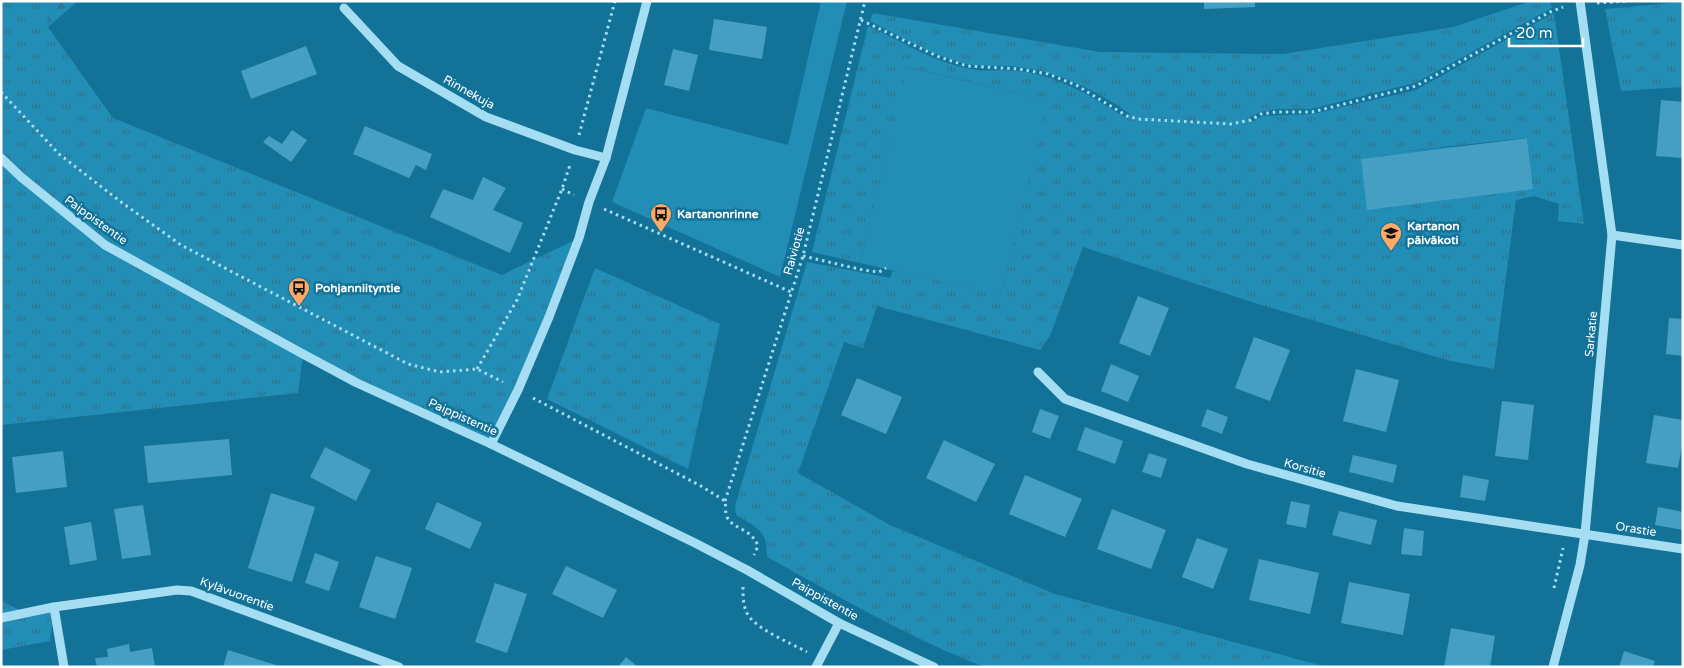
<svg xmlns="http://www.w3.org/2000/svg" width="1684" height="668" font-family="'Varela Round',sans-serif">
<defs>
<pattern id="forest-firs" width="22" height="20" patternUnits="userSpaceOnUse" patternTransform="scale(1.25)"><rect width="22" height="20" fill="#228db5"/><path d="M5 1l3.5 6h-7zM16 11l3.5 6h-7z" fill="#33738b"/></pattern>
<pattern id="park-tufts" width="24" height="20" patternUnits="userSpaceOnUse" patternTransform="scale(1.25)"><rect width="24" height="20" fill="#228db5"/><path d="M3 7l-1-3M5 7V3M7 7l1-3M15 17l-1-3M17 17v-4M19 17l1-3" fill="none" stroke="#33738b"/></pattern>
</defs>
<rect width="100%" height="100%" fill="#137298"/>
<g fill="#228db5">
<polygon points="821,1 847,1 780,277 612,202 646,108 788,145"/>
<polygon points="906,67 1047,100 1001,295 860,263"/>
</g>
<polygon fill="url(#forest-firs)" points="50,1 78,1 48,27"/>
<g fill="url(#park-tufts)" fill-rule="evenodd">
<polygon points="1,1 50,1 48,27 113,118 502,275 579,238 491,444 303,354 298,393 1,425"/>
<path d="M1531,1H1550L1552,8L1415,83L1311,109H1276L1260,112L1249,118L1253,121L1262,116L1313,114L1416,90L1554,13L1584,224L1558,221L1559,204L1534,196L1516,200L1494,369L1451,361L1416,351L1258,304L1083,247L1050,336L1040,350L877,306L863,348L844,342L798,473L890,525L1055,594L1327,667H985C909,638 838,596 767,557C767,529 758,529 736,515L735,506L807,262L890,278L893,270L1001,295L1046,100L907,67L860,263L812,252L868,26C899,40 932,61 966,68C983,72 1002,69 1019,71C1060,76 1092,97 1126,118L1130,114C1097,91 1058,71 1018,67C1002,65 984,67 968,64C934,57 901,37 870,21L873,13L1100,52L1283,54L1453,27ZM1527,138L1530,168L1526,140L1397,152Z"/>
<polygon points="1683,2 1683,87 1621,91 1605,9"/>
<polygon points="595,268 720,324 688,469 547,399"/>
<polygon points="1,601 24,612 54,607 50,641 1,650"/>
</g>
<g fill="#459fc3">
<polygon points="1204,1 1255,1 1255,7 1204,9"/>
<polygon points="714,19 767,27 762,59 709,50"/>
<polygon points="306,46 317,74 251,99 241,71"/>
<polygon points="673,49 698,55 689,91 664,85"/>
<polygon points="1661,100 1683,102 1683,158 1656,156"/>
<polygon points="365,126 432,154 426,170 416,165 409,178 353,154"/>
<polygon points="292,130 307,140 291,162 263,142 269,136 282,144"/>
<polygon points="1527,138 1533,189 1367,210 1361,159"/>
<polygon points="483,177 506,188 493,210 523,223 510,253 430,217 443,189 473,200"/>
<polygon points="1138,296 1169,308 1150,356 1119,343"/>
<polygon points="1669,318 1683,319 1683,356 1666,354"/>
<polygon points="1254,337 1290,350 1270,401 1235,388"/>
<polygon points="1111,364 1139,376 1128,402 1101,391"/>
<polygon points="1356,369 1399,380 1386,432 1343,421"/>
<polygon points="857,378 902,397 886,434 841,415"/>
<polygon points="1502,401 1534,405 1528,460 1495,456"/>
<polygon points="1040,409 1059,416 1050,439 1032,432"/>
<polygon points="1207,409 1228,417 1222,434 1201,426"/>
<polygon points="1654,415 1683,420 1683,440 1678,468 1646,463"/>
<polygon points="1085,427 1123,441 1115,464 1077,450"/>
<polygon points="229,439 232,475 148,483 144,446"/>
<polygon points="944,440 995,464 976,502 926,478"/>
<polygon points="325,447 371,470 356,501 310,477"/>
<polygon points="63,451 67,487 16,493 12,457"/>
<polygon points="1149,453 1167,459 1161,478 1142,472"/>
<polygon points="1353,455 1397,465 1393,483 1349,472"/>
<polygon points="1025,475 1082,499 1065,537 1009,514"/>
<polygon points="1463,475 1489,480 1485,501 1460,497"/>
<polygon points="271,493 315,507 292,582 248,568"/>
<polygon points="1291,501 1310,505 1306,528 1286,524"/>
<polygon points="437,502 482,523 470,549 425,529"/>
<polygon points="143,505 151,555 122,559 114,509"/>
<polygon points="1658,507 1683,512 1683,530 1655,525"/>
<polygon points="1112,509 1166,530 1151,569 1097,549"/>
<polygon points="1339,511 1377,520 1371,545 1332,535"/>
<polygon points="91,522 97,560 70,565 64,527"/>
<polygon points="1404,528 1424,531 1422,556 1401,554"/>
<polygon points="1197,538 1228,549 1213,589 1182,577"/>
<polygon points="315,553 339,562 329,591 305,583"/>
<polygon points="376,556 412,568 395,619 359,607"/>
<polygon points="1259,559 1319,573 1310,614 1249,600"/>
<polygon points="566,566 617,590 603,618 552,594"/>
<polygon points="1349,582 1410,594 1403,635 1341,623"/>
<polygon points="495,583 527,594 507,653 475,642"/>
<polygon points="1451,628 1495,636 1490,667 1444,667"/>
<polygon points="129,644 130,652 152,648 155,667 97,667 95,658 108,657 107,649"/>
<polygon points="228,650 279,666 279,667 223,667"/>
<polygon points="1624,651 1655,661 1653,667 1619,667"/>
<polygon points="626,657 638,667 618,667"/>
</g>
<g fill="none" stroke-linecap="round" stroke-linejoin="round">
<g stroke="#a5def3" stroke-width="3" stroke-dasharray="2.5 4" stroke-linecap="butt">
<polyline points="1597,3 1629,1"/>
<polyline points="861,20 939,57 967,66 1019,69 1048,74 1076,85 1127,116 1138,119 1231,124 1251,120 1261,114 1276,112 1312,112 1416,86 1550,12 1563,7"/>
<polyline points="1,92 59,154 121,202 181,245 408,364 440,372 477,369 503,382"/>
<polyline points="579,135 615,1"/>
<polyline points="562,189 574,195"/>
<polyline points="604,209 791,292"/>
<polyline points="803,256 863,270 879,272 886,268"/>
<polyline points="477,369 517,300 562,189 570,165"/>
<path d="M533,398L701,486L725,501C726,506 725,513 727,517C734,530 751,528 758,546L754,555"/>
<polyline points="725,501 803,256 865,1"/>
<path d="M743,587C743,595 743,603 746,611C752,628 791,643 807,652"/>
<polyline points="1554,588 1563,548"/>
</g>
<g stroke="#a5def3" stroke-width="9">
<polyline points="344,8 398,66 486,117 575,150 606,158"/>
<polyline points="1,158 21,177 105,245 303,354 357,383 491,444 695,543 747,570 839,623 934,667"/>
<polyline points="1612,235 1683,245"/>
<polyline points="1038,372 1065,399 1247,464 1397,506 1683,549"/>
<polyline points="491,444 518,390 549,317 579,238 589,202 606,158 647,1"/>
<polyline points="54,607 64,667"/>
<polyline points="1,618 54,607 177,590 191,591 399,667"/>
<polyline points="816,667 839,623"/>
<polyline points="1553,667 1580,565 1585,534 1612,235 1580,1"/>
</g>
</g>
<defs>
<g id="bus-pin" transform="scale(1.125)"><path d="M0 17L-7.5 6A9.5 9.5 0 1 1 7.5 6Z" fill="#ffa967" stroke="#137298"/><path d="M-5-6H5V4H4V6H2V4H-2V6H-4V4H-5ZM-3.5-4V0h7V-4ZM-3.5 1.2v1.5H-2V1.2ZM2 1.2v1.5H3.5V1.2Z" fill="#111"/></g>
<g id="school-pin" transform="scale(1.125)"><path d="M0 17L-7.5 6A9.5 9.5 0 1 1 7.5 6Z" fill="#ffa967" stroke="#137298"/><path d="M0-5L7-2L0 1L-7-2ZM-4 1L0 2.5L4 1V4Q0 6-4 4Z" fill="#111"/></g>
</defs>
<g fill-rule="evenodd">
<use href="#bus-pin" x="661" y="214"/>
<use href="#school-pin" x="1391" y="233"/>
<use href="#bus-pin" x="299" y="288"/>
</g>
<g text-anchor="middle" stroke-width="5" stroke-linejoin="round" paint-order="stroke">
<g font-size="12" fill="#fff" stroke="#137298">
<text transform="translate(469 92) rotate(29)" y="4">Rinnekuja</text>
<text transform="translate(96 220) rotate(36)" y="4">Paippistentie</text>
<text transform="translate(794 251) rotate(-74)" y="4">Raiviotie</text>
<text transform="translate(1591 334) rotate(-85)" y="4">Sarkatie</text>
<text transform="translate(463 417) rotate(24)" y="4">Paippistentie</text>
<text transform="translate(1305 468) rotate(16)" y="4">Korsitie</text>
<text transform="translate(1636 529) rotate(9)" y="4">Orastie</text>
<text transform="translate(237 594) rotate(20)" y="4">Kylävuorentie</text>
<text transform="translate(825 599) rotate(29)" y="4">Paippistentie</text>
</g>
<g font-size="12" font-weight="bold" fill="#fff" stroke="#137298" text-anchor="start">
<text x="677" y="218">Kartanonrinne</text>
<text x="1407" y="230">Kartanon<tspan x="1407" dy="14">päiväkoti</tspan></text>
<text x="315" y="292">Pohjanniityntie</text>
</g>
</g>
<rect width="1684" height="668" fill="none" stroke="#ffffff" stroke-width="5"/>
<path d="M1509 38v8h74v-8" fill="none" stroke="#ffffff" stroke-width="2.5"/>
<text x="1516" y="38" font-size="15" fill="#ffffff" stroke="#137298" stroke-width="4" paint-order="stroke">20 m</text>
</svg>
